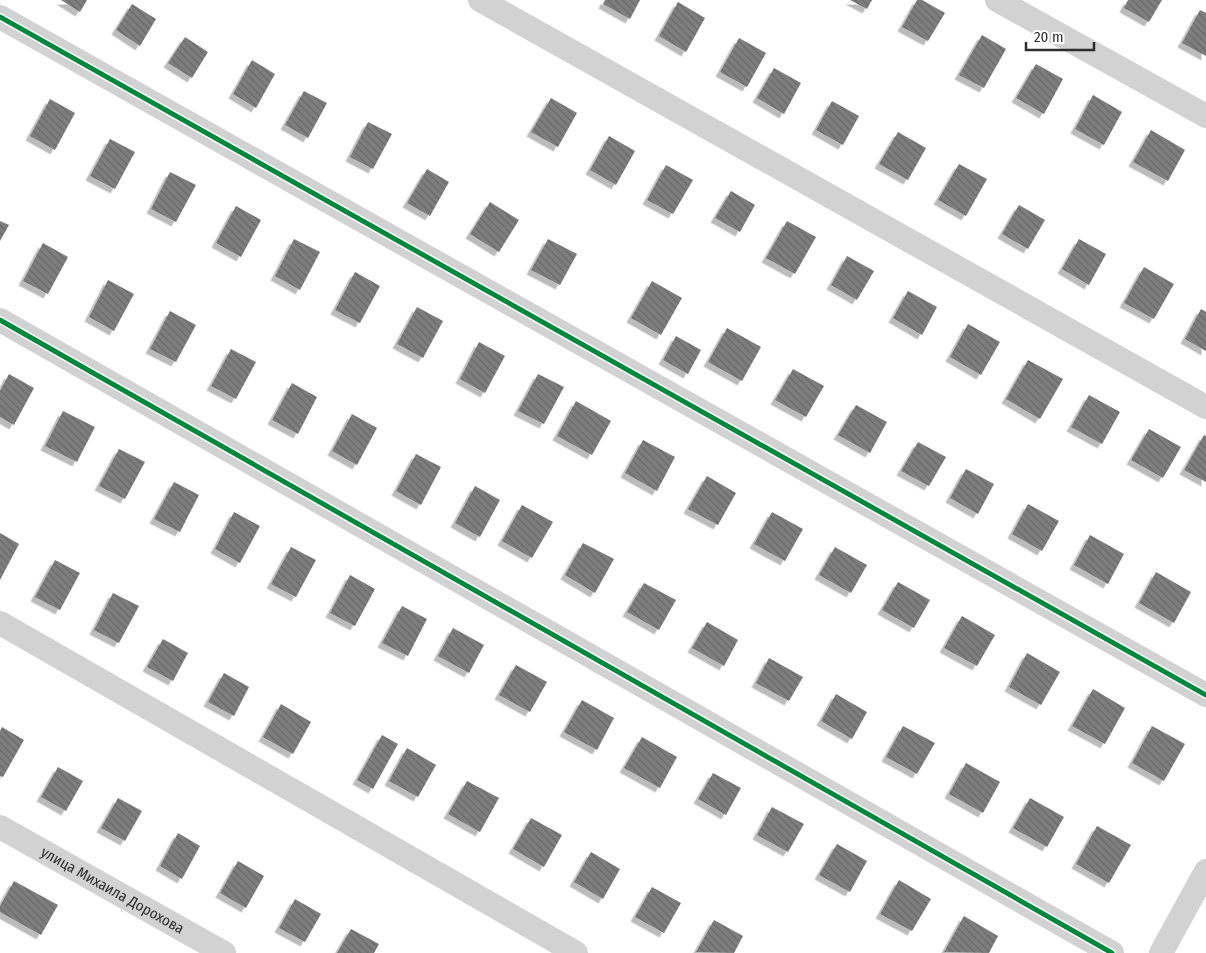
<svg xmlns="http://www.w3.org/2000/svg" width="1206" height="953" font-family="'Fira Sans Condensed',sans-serif">
<defs>
<pattern id="building-back-hatch" width="6" height="6" patternUnits="userSpaceOnUse" patternTransform="scale(1.25)"><rect width="6" height="6" fill="#7e7e7e"/><path d="M-1 5l2 2M0 0l6 6M5-1l2 2" fill="none" stroke="#686868"/></pattern>
<filter id="shadow"><feDropShadow dx="-4.5" dy="4.5" stdDeviation="0" flood-color="#0004"/></filter>
</defs>
<rect width="100%" height="100%" fill="#fff"/>
<g fill="url(#building-back-hatch)" filter="url(#shadow)">
<polygon points="61,0 87,0 80,12"/>
<polygon points="605,0 640,0 630,19 603,4"/>
<polygon points="850,0 872,0 867,9"/>
<polygon points="917,0 922,0 945,13 928,41 902,27"/>
<polygon points="1128,0 1162,0 1149,22 1124,8"/>
<polygon points="678,2 705,18 686,52 659,36"/>
<polygon points="132,4 156,19 140,46 116,30"/>
<polygon points="1200,10 1206,13 1206,56 1182,43"/>
<polygon points="982,35 1006,49 984,88 959,75"/>
<polygon points="185,37 208,52 192,78 168,63"/>
<polygon points="739,38 766,53 747,87 720,72"/>
<polygon points="252,60 275,74 256,108 233,94"/>
<polygon points="1036,64 1063,79 1044,114 1016,98"/>
<polygon points="774,68 801,83 784,114 757,98"/>
<polygon points="304,91 327,103 308,138 285,125"/>
<polygon points="1093,95 1122,112 1104,145 1075,129"/>
<polygon points="551,98 577,113 558,147 531,132"/>
<polygon points="50,99 75,113 55,150 30,136"/>
<polygon points="832,101 859,116 843,145 816,130"/>
<polygon points="368,122 392,134 373,169 350,157"/>
<polygon points="1151,130 1185,150 1168,181 1133,162"/>
<polygon points="898,132 926,148 908,180 879,164"/>
<polygon points="609,136 635,151 616,185 590,170"/>
<polygon points="110,139 135,152 115,189 90,176"/>
<polygon points="959,164 987,179 966,216 938,200"/>
<polygon points="666,165 693,180 673,214 647,200"/>
<polygon points="427,169 449,182 430,216 407,203"/>
<polygon points="170,172 196,185 176,222 151,209"/>
<polygon points="731,191 755,205 740,232 715,218"/>
<polygon points="490,202 519,220 499,252 470,234"/>
<polygon points="1019,205 1045,220 1028,249 1002,234"/>
<polygon points="236,206 261,220 241,257 216,243"/>
<polygon points="0,221 9,225 0,241"/>
<polygon points="787,221 816,237 795,274 766,258"/>
<polygon points="294,239 320,252 300,290 275,276"/>
<polygon points="548,239 577,254 560,285 531,270"/>
<polygon points="1079,239 1106,254 1089,285 1062,269"/>
<polygon points="43,243 68,257 48,294 23,281"/>
<polygon points="847,256 874,271 857,300 831,285"/>
<polygon points="1144,267 1174,284 1154,319 1124,303"/>
<polygon points="355,272 380,286 360,323 335,310"/>
<polygon points="108,280 134,294 114,331 89,317"/>
<polygon points="652,281 682,298 661,335 631,318"/>
<polygon points="908,291 937,307 922,335 893,318"/>
<polygon points="417,307 443,321 423,358 397,344"/>
<polygon points="1201,309 1206,312 1206,351 1185,339"/>
<polygon points="170,311 196,325 176,362 150,349"/>
<polygon points="968,324 1000,342 981,375 950,357"/>
<polygon points="727,328 761,347 742,381 708,362"/>
<polygon points="676,336 701,350 688,374 663,360"/>
<polygon points="479,342 505,356 485,393 460,379"/>
<polygon points="231,349 256,362 236,399 211,386"/>
<polygon points="1028,360 1063,379 1040,419 1006,399"/>
<polygon points="793,369 824,386 806,417 775,400"/>
<polygon points="9,374 34,388 14,425 0,417 0,391"/>
<polygon points="538,374 564,387 544,424 518,411"/>
<polygon points="292,383 317,397 298,434 272,420"/>
<polygon points="1089,395 1120,412 1102,444 1071,427"/>
<polygon points="576,401 611,421 592,455 557,436"/>
<polygon points="856,405 887,422 870,453 838,435"/>
<polygon points="63,411 95,427 77,462 45,446"/>
<polygon points="352,414 377,428 357,465 332,451"/>
<polygon points="1149,429 1181,447 1163,478 1131,460"/>
<polygon points="1204,435 1206,436 1206,482 1184,470"/>
<polygon points="643,440 675,457 657,491 625,473"/>
<polygon points="918,442 946,457 929,486 901,471"/>
<polygon points="119,449 145,462 125,499 99,486"/>
<polygon points="416,454 441,467 421,505 396,491"/>
<polygon points="966,469 994,484 978,514 950,498"/>
<polygon points="707,476 736,493 718,525 688,509"/>
<polygon points="174,482 199,495 180,532 154,519"/>
<polygon points="475,486 500,500 480,537 455,523"/>
<polygon points="1028,504 1059,521 1042,551 1012,534"/>
<polygon points="522,505 553,522 532,558 502,541"/>
<polygon points="234,512 260,526 240,563 215,549"/>
<polygon points="772,512 803,529 785,561 754,544"/>
<polygon points="0,533 19,544 0,580"/>
<polygon points="1090,535 1124,554 1108,584 1074,565"/>
<polygon points="583,543 614,559 595,593 565,575"/>
<polygon points="291,547 316,560 296,597 271,584"/>
<polygon points="835,547 867,565 851,593 819,575"/>
<polygon points="55,560 80,573 60,610 35,597"/>
<polygon points="1156,572 1191,592 1174,623 1139,603"/>
<polygon points="350,575 375,589 355,626 330,613"/>
<polygon points="898,582 930,600 914,628 882,610"/>
<polygon points="644,583 676,600 659,630 627,612"/>
<polygon points="113,593 139,606 119,643 94,630"/>
<polygon points="402,606 427,619 408,656 382,643"/>
<polygon points="962,616 995,635 977,666 944,648"/>
<polygon points="707,622 738,640 724,666 692,648"/>
<polygon points="453,628 484,645 469,673 438,656"/>
<polygon points="163,639 188,653 173,681 147,667"/>
<polygon points="1027,653 1060,672 1041,705 1009,687"/>
<polygon points="769,658 803,677 789,701 756,683"/>
<polygon points="516,665 547,682 530,712 499,695"/>
<polygon points="224,673 249,687 234,716 208,702"/>
<polygon points="1093,689 1125,708 1105,744 1072,726"/>
<polygon points="836,694 867,712 852,739 821,721"/>
<polygon points="582,700 614,718 597,750 564,732"/>
<polygon points="281,704 311,722 293,754 263,737"/>
<polygon points="903,726 935,743 917,774 886,757"/>
<polygon points="1152,726 1185,744 1164,781 1132,763"/>
<polygon points="2,727 24,740 3,777 0,776 0,731"/>
<polygon points="382,735 398,744 373,789 357,780"/>
<polygon points="642,737 677,757 660,788 624,768"/>
<polygon points="407,748 436,765 418,797 389,781"/>
<polygon points="966,763 1000,782 983,813 949,794"/>
<polygon points="58,767 83,781 66,811 41,797"/>
<polygon points="713,773 741,788 726,815 698,799"/>
<polygon points="467,781 499,798 480,832 448,814"/>
<polygon points="118,798 142,811 125,841 101,828"/>
<polygon points="1030,798 1064,817 1047,847 1013,828"/>
<polygon points="772,807 804,824 788,852 757,835"/>
<polygon points="531,818 562,835 544,867 513,849"/>
<polygon points="1097,826 1131,845 1109,883 1076,864"/>
<polygon points="178,833 200,846 182,879 160,866"/>
<polygon points="837,844 867,861 850,892 819,875"/>
<polygon points="591,852 620,869 603,899 574,882"/>
<polygon points="238,861 264,876 246,908 220,893"/>
<polygon points="899,880 931,899 912,931 880,914"/>
<polygon points="14,881 58,905 41,935 0,912 0,906"/>
<polygon points="652,887 681,903 664,933 635,917"/>
<polygon points="295,899 321,914 305,942 279,928"/>
<polygon points="964,916 998,936 989,953 944,952"/>
<polygon points="714,920 743,936 734,953 696,952"/>
<polygon points="351,929 379,944 374,953 337,953"/>
</g>
<g fill="none" stroke-linecap="round" stroke-linejoin="round">
<g stroke="#d2d2d2" stroke-width="24">
<polyline points="480,0 1206,407"/>
<polyline points="997,0 1206,116"/>
<polyline points="0,17 1206,695"/>
<polyline points="0,320 1112,953"/>
<polyline points="0,623 576,953"/>
<path id="s1" d="M0,827L224,953"/>
<polyline points="1161,953 1206,871"/>
</g>
<g stroke="#fff" stroke-width="8">
<g id="cycleway">
<polyline points="0,17 1206,695"/>
<polyline points="0,320 1112,953"/>
</g>
</g>
<use href="#cycleway" stroke="#00873e" stroke-width="5"/>
</g>
<g text-anchor="middle" stroke-width="5" stroke-linejoin="round" paint-order="stroke">
<g font-size="15" fill="#2d2d2d" stroke="#fff">
<text dy="5" stroke="none"><textPath href="#s1" startOffset="129">улица Михаила Дорохова</textPath></text>
</g>
</g>
<path d="M1026 42v8h68v-8" fill="none" stroke="#2d2d2d" stroke-width="2.5"/>
<text x="1034" y="42" font-size="15" fill="#2d2d2d" stroke="#ffffff" stroke-width="4" paint-order="stroke">20 m</text>
</svg>
